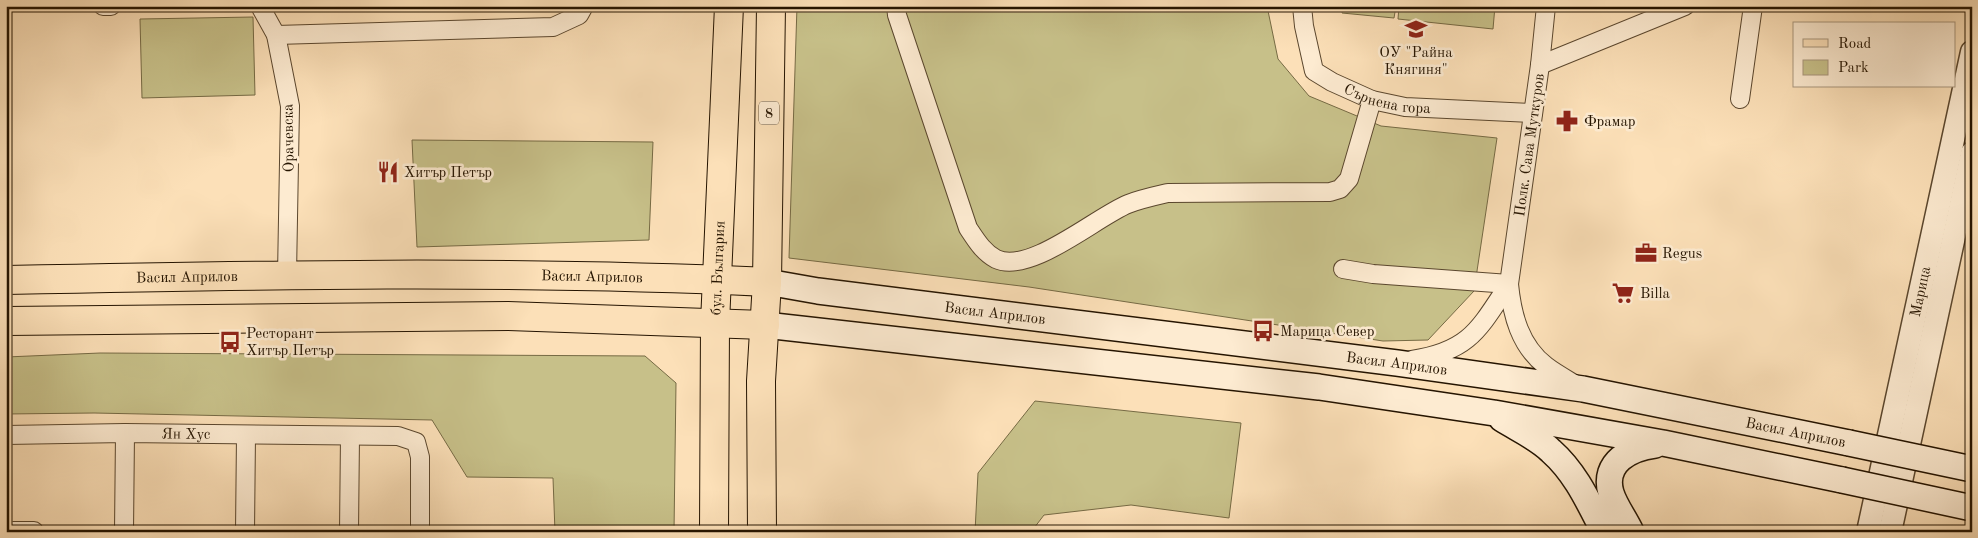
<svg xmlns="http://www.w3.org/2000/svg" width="1978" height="538" font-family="'Old Standard TT',serif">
<rect width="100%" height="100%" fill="#fce0b8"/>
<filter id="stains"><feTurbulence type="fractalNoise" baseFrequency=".004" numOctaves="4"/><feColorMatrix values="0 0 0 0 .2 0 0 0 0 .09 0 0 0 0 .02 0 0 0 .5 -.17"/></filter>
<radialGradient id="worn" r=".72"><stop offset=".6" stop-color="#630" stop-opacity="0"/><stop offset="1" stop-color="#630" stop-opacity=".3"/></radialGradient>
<g fill="#c7c089" stroke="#766a44">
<polygon points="797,6 1267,6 1278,59 1309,96 1381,126 1497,138 1474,291 1428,340 1383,341 1029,287 789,258"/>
<polygon points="1343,6 1396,6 1394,18 1342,13"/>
<polygon points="1399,6 1495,6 1493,29 1398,19"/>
<polygon points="253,17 255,95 142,98 140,19"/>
<polygon points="412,140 653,142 649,240 417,247"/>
<polygon points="100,353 645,356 676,383 674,532 555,532 553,478 467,477 432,420 94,413 6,414 6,357"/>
<polygon points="1035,401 1241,423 1229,518 1131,505 1044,515 1031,532 975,532 978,473"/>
</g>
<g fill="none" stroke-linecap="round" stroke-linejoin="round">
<g stroke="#5b472e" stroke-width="20">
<g id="minor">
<polyline points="103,6 111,6"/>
<polyline points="260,6 276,35 290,106 287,275"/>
<path d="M896,6L897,15L968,228C976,240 983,252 996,259C1030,275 1096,217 1128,204C1141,199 1155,196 1168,193L1330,192L1340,189L1349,179L1372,100"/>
<path id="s1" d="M1302,6L1304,26L1314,71L1332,82L1372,100L1405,107L1533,113"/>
<path d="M1546,6L1540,65L1509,284C1512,315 1520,346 1546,366C1555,373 1566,379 1576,385"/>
<polyline points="276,35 553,27 579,15 584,6"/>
<polyline points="1540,65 1685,6"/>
<polyline points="1740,99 1753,6"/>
<polyline points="1343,269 1373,274 1509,284"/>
<path d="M1412,360C1470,351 1479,329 1509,284"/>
<path id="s2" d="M6,435L125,433L398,436L416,442L420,457V532"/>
<polyline points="6,531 34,531"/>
<polyline points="124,532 125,433"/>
<polyline points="245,532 246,435"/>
<polyline points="349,532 350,436"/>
</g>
</g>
<g stroke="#5b472e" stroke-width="25">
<g id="tertiary">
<path id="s3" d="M1868,532L1972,52"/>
<polyline points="1890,532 1972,153"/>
</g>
</g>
<g stroke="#251400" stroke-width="28">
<g id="secondary">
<path id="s4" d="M767,282L818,291L1397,363L1583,389L1849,443"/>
<polyline points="765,325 1319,387 1494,413 1663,443 1842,480"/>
<path d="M1502,419C1518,429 1538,438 1551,451C1576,473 1589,503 1604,532"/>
<path d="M1631,532C1625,519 1615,506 1611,493C1602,462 1631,448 1655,445"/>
</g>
</g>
<g stroke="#251400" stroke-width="30">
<g id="primary">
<path id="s5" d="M6,280C260,275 514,270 767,282"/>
<polyline points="6,321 508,316 765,325"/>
<path id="s6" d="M714,532L715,323L729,6"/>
<polyline points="762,532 761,381 767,282 771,6"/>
</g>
</g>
<use href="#minor" stroke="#fdebd1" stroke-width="18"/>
<use href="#tertiary" stroke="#fdebd1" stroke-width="22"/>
<use href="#secondary" stroke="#fdebd1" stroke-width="25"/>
<use href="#primary" stroke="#fce0b8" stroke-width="28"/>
<g stroke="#251400" stroke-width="28" stroke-linecap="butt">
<g id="secondary-bridge">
<polyline points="1849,443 1972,469"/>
<polyline points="1842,480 1972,508"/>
</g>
</g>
<use href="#secondary-bridge" stroke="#fdebd1" stroke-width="25"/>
</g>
<defs>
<g id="school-bare" transform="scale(1.725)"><path d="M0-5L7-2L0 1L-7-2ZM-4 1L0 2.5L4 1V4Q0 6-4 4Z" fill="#8f2418" stroke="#fdebd1" stroke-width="2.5" paint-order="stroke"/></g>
<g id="pharmacy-bare" transform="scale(1.725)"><path d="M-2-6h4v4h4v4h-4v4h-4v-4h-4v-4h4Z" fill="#8f2418" stroke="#fdebd1" stroke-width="2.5" paint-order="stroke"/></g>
<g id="restaurant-bare" transform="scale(1.725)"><path d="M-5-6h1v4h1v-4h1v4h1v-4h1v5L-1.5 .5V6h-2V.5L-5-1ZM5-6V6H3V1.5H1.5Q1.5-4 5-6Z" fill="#8f2418" stroke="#fdebd1" stroke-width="2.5" paint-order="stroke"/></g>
<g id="office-bare" transform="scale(1.725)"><path d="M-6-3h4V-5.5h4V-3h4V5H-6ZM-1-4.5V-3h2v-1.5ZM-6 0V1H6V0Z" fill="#8f2418" stroke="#fdebd1" stroke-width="2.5" paint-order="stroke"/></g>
<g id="supermarket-bare" transform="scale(1.725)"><path d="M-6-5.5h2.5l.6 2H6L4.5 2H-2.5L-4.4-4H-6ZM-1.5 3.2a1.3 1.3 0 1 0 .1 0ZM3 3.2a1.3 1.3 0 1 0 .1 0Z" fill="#8f2418" stroke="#fdebd1" stroke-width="2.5" paint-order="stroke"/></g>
<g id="bus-bare" transform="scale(1.725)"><path d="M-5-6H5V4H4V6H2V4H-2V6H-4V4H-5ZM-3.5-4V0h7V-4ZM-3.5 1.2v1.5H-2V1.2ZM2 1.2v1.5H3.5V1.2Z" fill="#8f2418" stroke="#fdebd1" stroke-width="2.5" paint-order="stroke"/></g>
</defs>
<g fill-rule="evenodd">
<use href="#school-bare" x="1416" y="29"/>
<use href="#pharmacy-bare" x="1567" y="121"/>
<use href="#restaurant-bare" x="388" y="172"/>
<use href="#office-bare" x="1646" y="253"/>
<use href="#supermarket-bare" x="1623" y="293"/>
<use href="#bus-bare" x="1263" y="331"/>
<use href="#bus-bare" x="230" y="342"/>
</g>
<g text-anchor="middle" stroke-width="5" stroke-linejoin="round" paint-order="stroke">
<rect fill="#fdebd1" stroke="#66543f" stroke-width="1" x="759" y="101.5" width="20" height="23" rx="4"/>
<g font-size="14" font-weight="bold" fill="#251400">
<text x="769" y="118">8</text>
</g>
<g font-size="15" fill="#251400" stroke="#fdebd1" text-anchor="start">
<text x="1416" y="57" text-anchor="middle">ОУ "Райна<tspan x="1416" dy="17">Княгиня"</tspan></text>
<text x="1584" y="126">Фрамар</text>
<text x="404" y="177">Хитър Петър</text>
<text x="1662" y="258">Regus</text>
<text x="1640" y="298">Billa</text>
<text x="1280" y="336">Марица Север</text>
<text x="246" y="338">Ресторант<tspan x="246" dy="17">Хитър Петър</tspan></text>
</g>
<g font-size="15" fill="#251400" stroke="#fdebd1">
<text dy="5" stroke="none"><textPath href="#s1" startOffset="146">Сърнена гора</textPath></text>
<text transform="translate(288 138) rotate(-91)" y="5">Орачевска</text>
<text transform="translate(1529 145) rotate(-82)" y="5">Полк. Сава Муткуров</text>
<text dy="5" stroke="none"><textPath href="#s6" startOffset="264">бул. България</textPath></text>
<text dy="5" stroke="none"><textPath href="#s5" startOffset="181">Васил Априлов</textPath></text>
<text dy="5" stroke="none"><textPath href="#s5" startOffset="586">Васил Априлов</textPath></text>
<text dy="5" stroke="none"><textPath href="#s3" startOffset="246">Марица</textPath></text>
<text dy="5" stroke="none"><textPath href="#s4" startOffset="230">Васил Априлов</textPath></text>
<text dy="5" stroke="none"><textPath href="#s4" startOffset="635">Васил Априлов</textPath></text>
<text dy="5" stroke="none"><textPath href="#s4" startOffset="1040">Васил Априлов</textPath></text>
<text dy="5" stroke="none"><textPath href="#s2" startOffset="180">Ян Хус</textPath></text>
</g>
</g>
<rect width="1978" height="538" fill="none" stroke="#fce0b8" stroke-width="25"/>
<rect x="8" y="8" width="1963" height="523" fill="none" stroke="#251400" stroke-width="2.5"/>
<rect x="12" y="12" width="1953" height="513" fill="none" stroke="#251400"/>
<rect x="1793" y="22" width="162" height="65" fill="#fdebd1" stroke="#a7957d"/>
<rect x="1803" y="39" width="25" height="8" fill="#fce0b8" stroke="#a7957d"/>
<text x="1838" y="48" font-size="15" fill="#251400">Road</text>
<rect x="1803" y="60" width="25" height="15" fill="#c7c089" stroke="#a7957d"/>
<text x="1838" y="72" font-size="15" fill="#251400">Park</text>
<rect width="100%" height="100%" filter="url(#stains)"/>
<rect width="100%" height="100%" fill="url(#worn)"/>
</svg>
